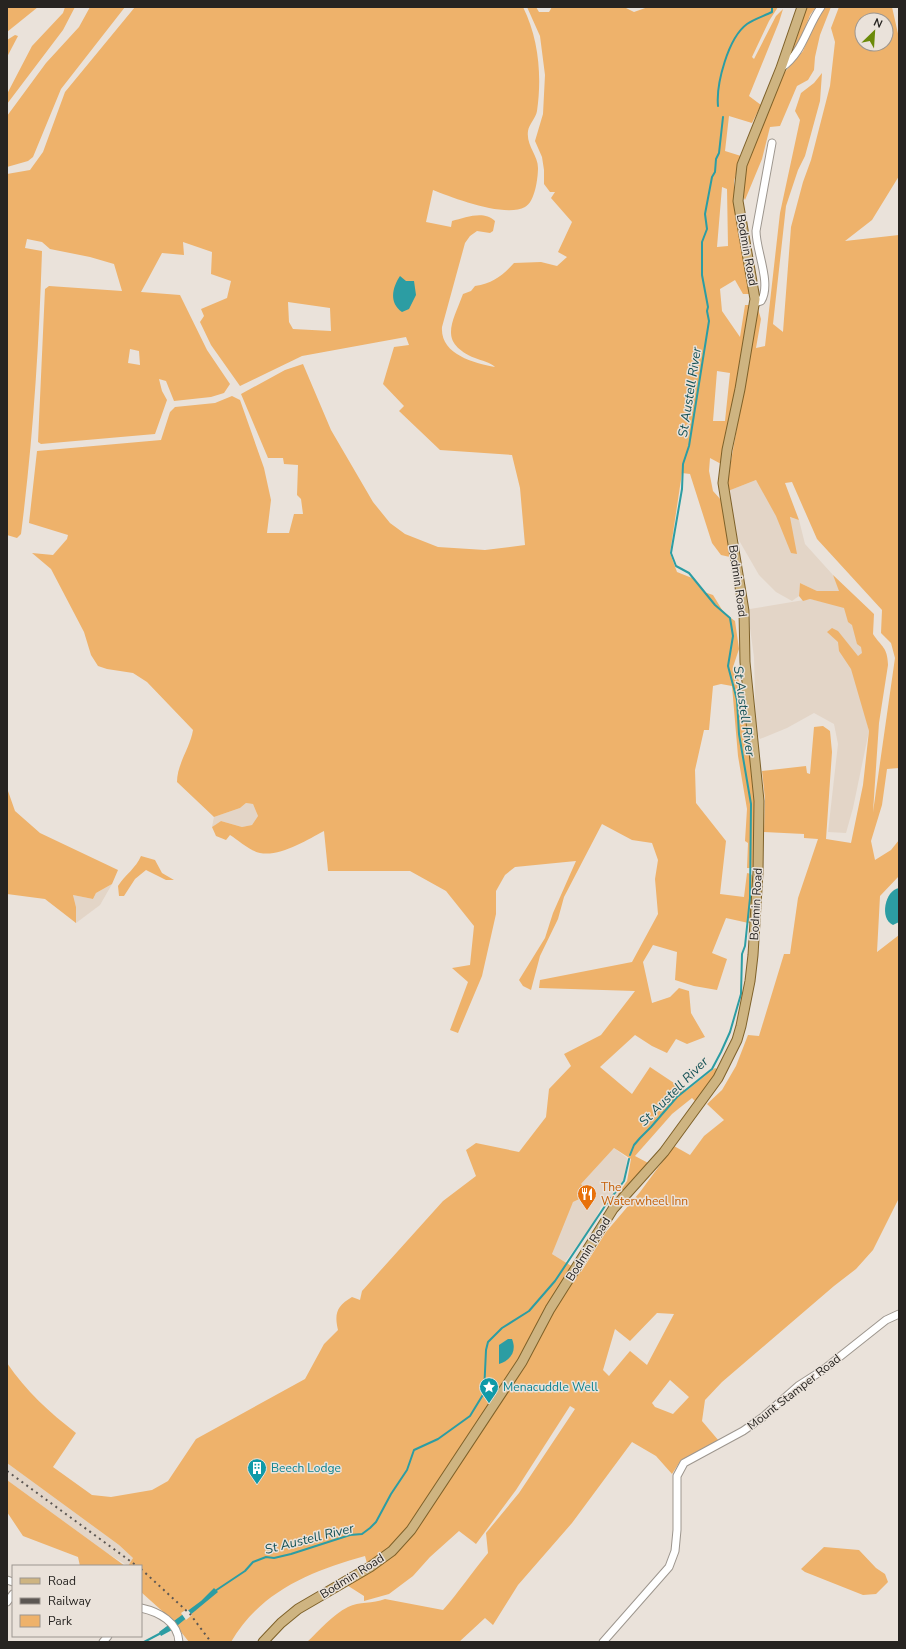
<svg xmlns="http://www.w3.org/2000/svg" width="906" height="1649" font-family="'Nunito Sans',sans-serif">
<rect width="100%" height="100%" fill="#eae2da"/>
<g fill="#e3d5c7">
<polygon points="756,480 789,517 799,520 805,544 833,575 840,591 817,591 800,583 799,596 792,601 776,592 759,575 733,530 728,491"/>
<polygon points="810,599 849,608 869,646 859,689 869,731 853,808 846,833 828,832 838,744 834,724 814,713 787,728 760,739 756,732 754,657 749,621 750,609"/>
<polygon points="246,803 253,804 258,816 252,825 242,827 221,821 212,827 214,817 240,808"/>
<polygon points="112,884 100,905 76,923 76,907 73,895 93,899 96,893"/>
<polygon points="614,1148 627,1158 624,1181 615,1192 618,1194 608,1206 604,1204 601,1207 593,1224 565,1262 552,1254 567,1213 573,1202 580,1199 583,1194 581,1184"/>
<polygon points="7,1463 119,1545 133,1558 128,1566 107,1553 7,1480"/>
</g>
<g fill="#eeb26b" fill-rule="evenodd">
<polygon points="7,7 38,7 7,32"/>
<polygon points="65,7 75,7 63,30 7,104 7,94 32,46 63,13"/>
<polygon points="90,7 125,7 61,89 33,157 28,161 7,167 7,116 46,63 79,27"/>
<path d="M135,7H523C539,39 542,77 537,111C536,118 529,124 528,131C526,146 538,155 538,168C538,178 535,202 525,207C505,218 453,198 433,190L426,222L451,227L452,221C466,218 483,210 495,221L493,231L490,233L477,231L470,236L465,243L442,327C440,354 473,363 495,367C490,362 482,361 475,358C438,342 452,324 463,294L471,291L475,286C493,283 502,276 514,263L541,262L557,266L567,257L558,252L572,222L551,198L555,192H550L544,184V170L542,157L535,141L543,114L545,75L540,36L527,7H536L539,12H549L552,7H624L634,12L648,7H778L769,21L752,57L754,59L776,16L783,9L779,22L749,96L761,105L752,123L729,116L725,151L741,156L734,181V207L751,294H743L735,280L720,289L722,311L740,337L745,305H749L750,309L723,465L710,458L709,471L713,491L722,501L730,557L721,555L712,543L690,474L682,473L670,553L677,572L692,578L704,592L713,595L724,613L735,621L739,649L733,667L745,695L755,793L754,868H747L748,843L745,841L747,809L738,756L732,686L721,684L713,686L709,730H704L695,770L696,803L726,841L720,894L744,897L747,873L751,874L753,877V924L726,918L712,953L727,959L717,990L694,986L675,980L677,952L653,945L643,962L652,1003L670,997L679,988L689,991L691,1013L705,1037L687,1044L676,1039L667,1053L652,1046L635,1035L600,1067L632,1094L650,1067L686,1091L715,1068L722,1072L698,1104L692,1098L672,1114L635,1156L652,1165L622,1201L618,1194L627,1181L631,1159L614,1148L581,1184L586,1189L583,1194L586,1196L573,1202L552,1254L581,1272L606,1232L640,1192L674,1146L690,1155L704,1136L724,1120L707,1104L722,1090L736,1066L748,1035L759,1036L784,954H790L798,898L818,839L804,838V834L764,832L765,799L762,771L806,766L807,773L810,774L814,727L823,726L830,731L832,752L826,839L851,843L863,785L869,731L851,669L839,651L838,642L827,632L832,628L838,631L858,656L862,653L861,647L857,644L852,625L848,622L844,608L810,599L803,601L799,596L800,583L817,591H839L833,575L874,614L873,634C882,648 887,646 888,665L879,723L873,812L895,658L891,643L881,633L882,610L817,539L792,482L785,483L799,520L790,517L797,554L791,553L776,516L756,480L728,491V478L758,309L761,319L756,348L765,346L780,213L800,120L795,111L801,93L814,83L822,73L820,101L805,156L798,170L786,206L773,324L783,332L791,227L803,182L811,160L830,86L835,42L831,28L839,7H892L899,38V176L872,220L845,241L899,235V768L887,769L882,805L871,841L875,860L891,850L899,840V876L880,896L877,952L899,935V1198L873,1250L856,1269L834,1286L722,1382L705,1400L702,1421L719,1441L681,1460L672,1474L656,1456L632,1442L572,1523L518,1585L493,1625L485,1618L459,1642H307C320,1630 332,1615 348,1607C359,1601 373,1604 385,1599L443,1610C459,1592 472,1572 488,1553L486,1533L519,1493L575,1409L570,1406L516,1490L476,1544L459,1531L430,1557L413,1576L389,1594L364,1601V1596L342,1582L368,1567L365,1556C311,1571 261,1591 231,1642H189L170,1618L141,1592V1566H128L133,1558L119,1545L7,1463V1363C26,1391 49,1412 76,1433L53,1467L92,1495L111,1497L152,1490L168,1481L196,1439L305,1379L324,1344L338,1330C334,1313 337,1306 352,1297L360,1300L362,1291L443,1201L476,1176L466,1150L476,1143L519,1152L546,1117L549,1089L571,1066L564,1054L601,1035L635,991L539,988L540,980L632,962L658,914L655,879L658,860L652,843L632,840L602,824L564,897L558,919L540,956L531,990L523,986L519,980L545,938L553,913L576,861L515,867L505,875L496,891V914L482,976L458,1033L450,1030L468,982L452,968L470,965L474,926L446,891L410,871H328L324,831C307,840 280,857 260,853C250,851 238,840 230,835L226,840L216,836L212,827L221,821L242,827L252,825L258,816L253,804L246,803L240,808L214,817L177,782C177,764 190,748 193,730L147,682L133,673L107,669L98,666L91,655L84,632L51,569L32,553L53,555L67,539L68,535L29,523L37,451L161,440L170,412L175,407L215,403L232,396L240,400L264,468L271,500L267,533H289L294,514H303L301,499L297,495L298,465L284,464L283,458H268L241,394L285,370L303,364L331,430L373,502L390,523L405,534L438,547L485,550L525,545L520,488L512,455L440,450L399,411L404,406L383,384L394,347L409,345L406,337L302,356L240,386L211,345L200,322L204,316L201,309L227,298L231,281L211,274L212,252L183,242L184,255L162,253L141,292L180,295L207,350L230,384L224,393L211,397L174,401L166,381L159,379L162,391L167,400L155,434L41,444L38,442L45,289L49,286L122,291L114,264L90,257L50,249L42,242L27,239L25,248L42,251C39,346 33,440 21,534L17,538L7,535V174L30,170L43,152L65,92ZM862,20H886V44H862ZM722,187L727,189L728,246L717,247ZM288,302L330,308L331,331L293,329L289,322ZM130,349L139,351L140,365L128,363ZM717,371L730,373L725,421H713ZM657,1313L674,1314L647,1365L630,1351L609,1376L603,1370L615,1329L630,1341ZM670,1380L689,1397L673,1414L655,1407L652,1403Z"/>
<polygon points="807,7 816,7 810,15 803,34 791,55"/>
<polygon points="824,7 831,7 820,35 815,57 814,70 808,80 797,86 780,126 770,127 762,159 745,200 743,196 746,168 760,126 784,73 803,51 815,20"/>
<polygon points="15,35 18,36 7,57 7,40"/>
<polygon points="8,791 15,811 40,833 118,870 112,884 96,893 93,899 73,895 76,907 76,923 45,899 7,894"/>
<path d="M141,856L155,860L162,873L174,880H166L146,870L135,879L124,896H119L118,886C125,875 136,868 141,856Z"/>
<polygon points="7,1480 125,1566 80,1566 78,1557 23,1536 7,1512"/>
<polygon points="824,1547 859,1550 876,1568 885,1574 888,1582 876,1594 863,1595 805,1572 801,1569"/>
</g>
<g fill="#2c9da3">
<path d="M400,276L406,281H414L416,295L409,309L402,312C389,303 392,288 400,276Z"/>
<path d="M899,888V922L893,925C879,919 885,890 899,888Z"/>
<path d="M508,1339H512C517,1351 511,1360 499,1364V1345Z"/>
<polygon points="214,1588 218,1592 172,1630 161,1636 159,1632 201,1601"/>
</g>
<polygon fill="#eae2da" points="187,1609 192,1615 186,1620 181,1613"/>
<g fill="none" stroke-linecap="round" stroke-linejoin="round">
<g stroke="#2c9da3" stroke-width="2">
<path d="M718,106C716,84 728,38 747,24C754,19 764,16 772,12V7"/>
<polyline points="630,1155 634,1145 640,1138 651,1127 677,1097 712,1069 721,1052 730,1032 741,994 742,954 745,946 750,898 751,804 739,734 737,700 728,666 733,636 730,618 715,605 689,573 676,566 671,553 682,489 683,464 689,446 709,321 707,311 708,307 702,275 702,242 707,229 705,214 712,177 715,172 716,159 719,153 723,117"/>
<polyline points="215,1591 245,1571 253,1562 266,1557 274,1558 291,1554 350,1535 362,1534 370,1528 376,1522 391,1494 407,1470 414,1450 438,1439 470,1416 484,1393 486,1350 488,1342 502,1328 529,1311 555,1281 605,1206 624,1181 629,1159"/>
<polyline points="144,1642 161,1633"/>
</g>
<g stroke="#9d968e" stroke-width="9">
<g id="minor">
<path d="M781,68C803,53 806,28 821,7"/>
<path d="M755,303L761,301C772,284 756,251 756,231L772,143"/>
<polyline points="7,1580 13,1582"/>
<polyline points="7,1602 13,1594"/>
<path d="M141,1608C159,1612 178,1622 179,1642"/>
<polyline points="103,1642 108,1636"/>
<polyline points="603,1642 669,1567 675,1551 677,1530 677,1476 684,1463 743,1431 763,1417 798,1386 823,1370 886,1320 899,1314"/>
</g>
</g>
<g stroke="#7e6129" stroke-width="11">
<polyline id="major" points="263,1642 281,1623 298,1609 370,1567 392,1551 411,1530 522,1362 550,1309 613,1209 664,1152 718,1078 737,1040 741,1026 750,981 753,955 758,872 759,801 745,662 744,611 723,483 727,450 740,389 755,299 738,201 742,165 781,68 802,7"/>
</g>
<use href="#minor" stroke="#fff" stroke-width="7"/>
<use href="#major" stroke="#ceb481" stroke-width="9"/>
<g stroke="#5c5753" stroke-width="2" stroke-dasharray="2 4" stroke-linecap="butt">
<polyline points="7,1471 137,1566"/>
<polyline points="141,1569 190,1614 211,1642"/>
</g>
</g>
<defs>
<g id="restaurant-pin" transform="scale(1)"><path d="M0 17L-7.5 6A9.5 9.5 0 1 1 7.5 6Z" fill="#e8710a" stroke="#eae2da"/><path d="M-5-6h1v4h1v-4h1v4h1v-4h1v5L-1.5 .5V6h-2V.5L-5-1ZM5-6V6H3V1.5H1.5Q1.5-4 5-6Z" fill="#fff"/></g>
<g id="sight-pin" transform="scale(1)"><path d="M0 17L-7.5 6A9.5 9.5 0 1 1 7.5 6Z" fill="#0f9aa8" stroke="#eae2da"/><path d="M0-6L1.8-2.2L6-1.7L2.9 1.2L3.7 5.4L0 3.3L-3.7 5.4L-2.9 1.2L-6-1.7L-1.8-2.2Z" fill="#fff"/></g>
<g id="building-pin" transform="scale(1)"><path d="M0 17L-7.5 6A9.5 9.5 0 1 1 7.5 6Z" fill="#0f9aa8" stroke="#eae2da"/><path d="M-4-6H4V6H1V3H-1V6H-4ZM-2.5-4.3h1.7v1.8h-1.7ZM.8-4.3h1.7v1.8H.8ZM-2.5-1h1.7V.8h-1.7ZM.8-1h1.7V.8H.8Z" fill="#fff"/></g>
</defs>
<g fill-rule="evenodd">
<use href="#restaurant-pin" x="587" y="1194"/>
<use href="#sight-pin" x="489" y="1387"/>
<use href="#building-pin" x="257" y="1468"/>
</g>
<g text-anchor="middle" stroke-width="3" stroke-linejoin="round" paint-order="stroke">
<g font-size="12" fill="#272421" stroke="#eae2da">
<text transform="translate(747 250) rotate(80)" y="4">Bodmin Road</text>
<text transform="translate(738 581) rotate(82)" y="4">Bodmin Road</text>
<text transform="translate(756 904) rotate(-87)" y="4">Bodmin Road</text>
<text transform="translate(588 1249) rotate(-58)" y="4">Bodmin Road</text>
<text transform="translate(794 1392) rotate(-38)" y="4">Mount Stamper Road</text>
<text transform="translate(352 1576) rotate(-32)" y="4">Bodmin Road</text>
</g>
<g font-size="12" fill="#c56008" stroke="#eae2da" text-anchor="start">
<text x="601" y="1191">The<tspan x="601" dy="14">Waterwheel Inn</tspan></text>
</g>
<g font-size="12" fill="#0d838f" stroke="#eae2da" text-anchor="start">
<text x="503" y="1391">Menacuddle Well</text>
<text x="271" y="1472">Beech Lodge</text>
</g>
<g font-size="13" font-style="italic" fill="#155256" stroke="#eae2da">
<text transform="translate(689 392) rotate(-81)" y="5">St Austell River</text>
<text transform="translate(745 711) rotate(82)" y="5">St Austell River</text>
<text transform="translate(673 1091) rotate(-45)" y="5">St Austell River</text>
<text transform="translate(309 1538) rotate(-14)" y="5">St Austell River</text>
</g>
</g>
<rect width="906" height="1649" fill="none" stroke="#272421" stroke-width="16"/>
<rect x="12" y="1565" width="130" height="72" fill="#eae2da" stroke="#9c9690"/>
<rect x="20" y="1578" width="20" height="6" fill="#ceb481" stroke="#9c9690"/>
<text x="48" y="1585" font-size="12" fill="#272421">Road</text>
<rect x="20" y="1598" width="20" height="6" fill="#5c5753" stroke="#9c9690"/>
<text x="48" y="1605" font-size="12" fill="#272421">Railway</text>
<rect x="20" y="1615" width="20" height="12" fill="#eeb26b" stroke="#9c9690"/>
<text x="48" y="1625" font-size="12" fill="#272421">Park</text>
<g transform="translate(874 32) rotate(25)"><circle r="19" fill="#eae2da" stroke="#9c9690"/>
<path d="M0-3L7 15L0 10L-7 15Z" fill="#6b8a09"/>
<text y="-6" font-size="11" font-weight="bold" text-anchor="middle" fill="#272421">N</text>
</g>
</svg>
